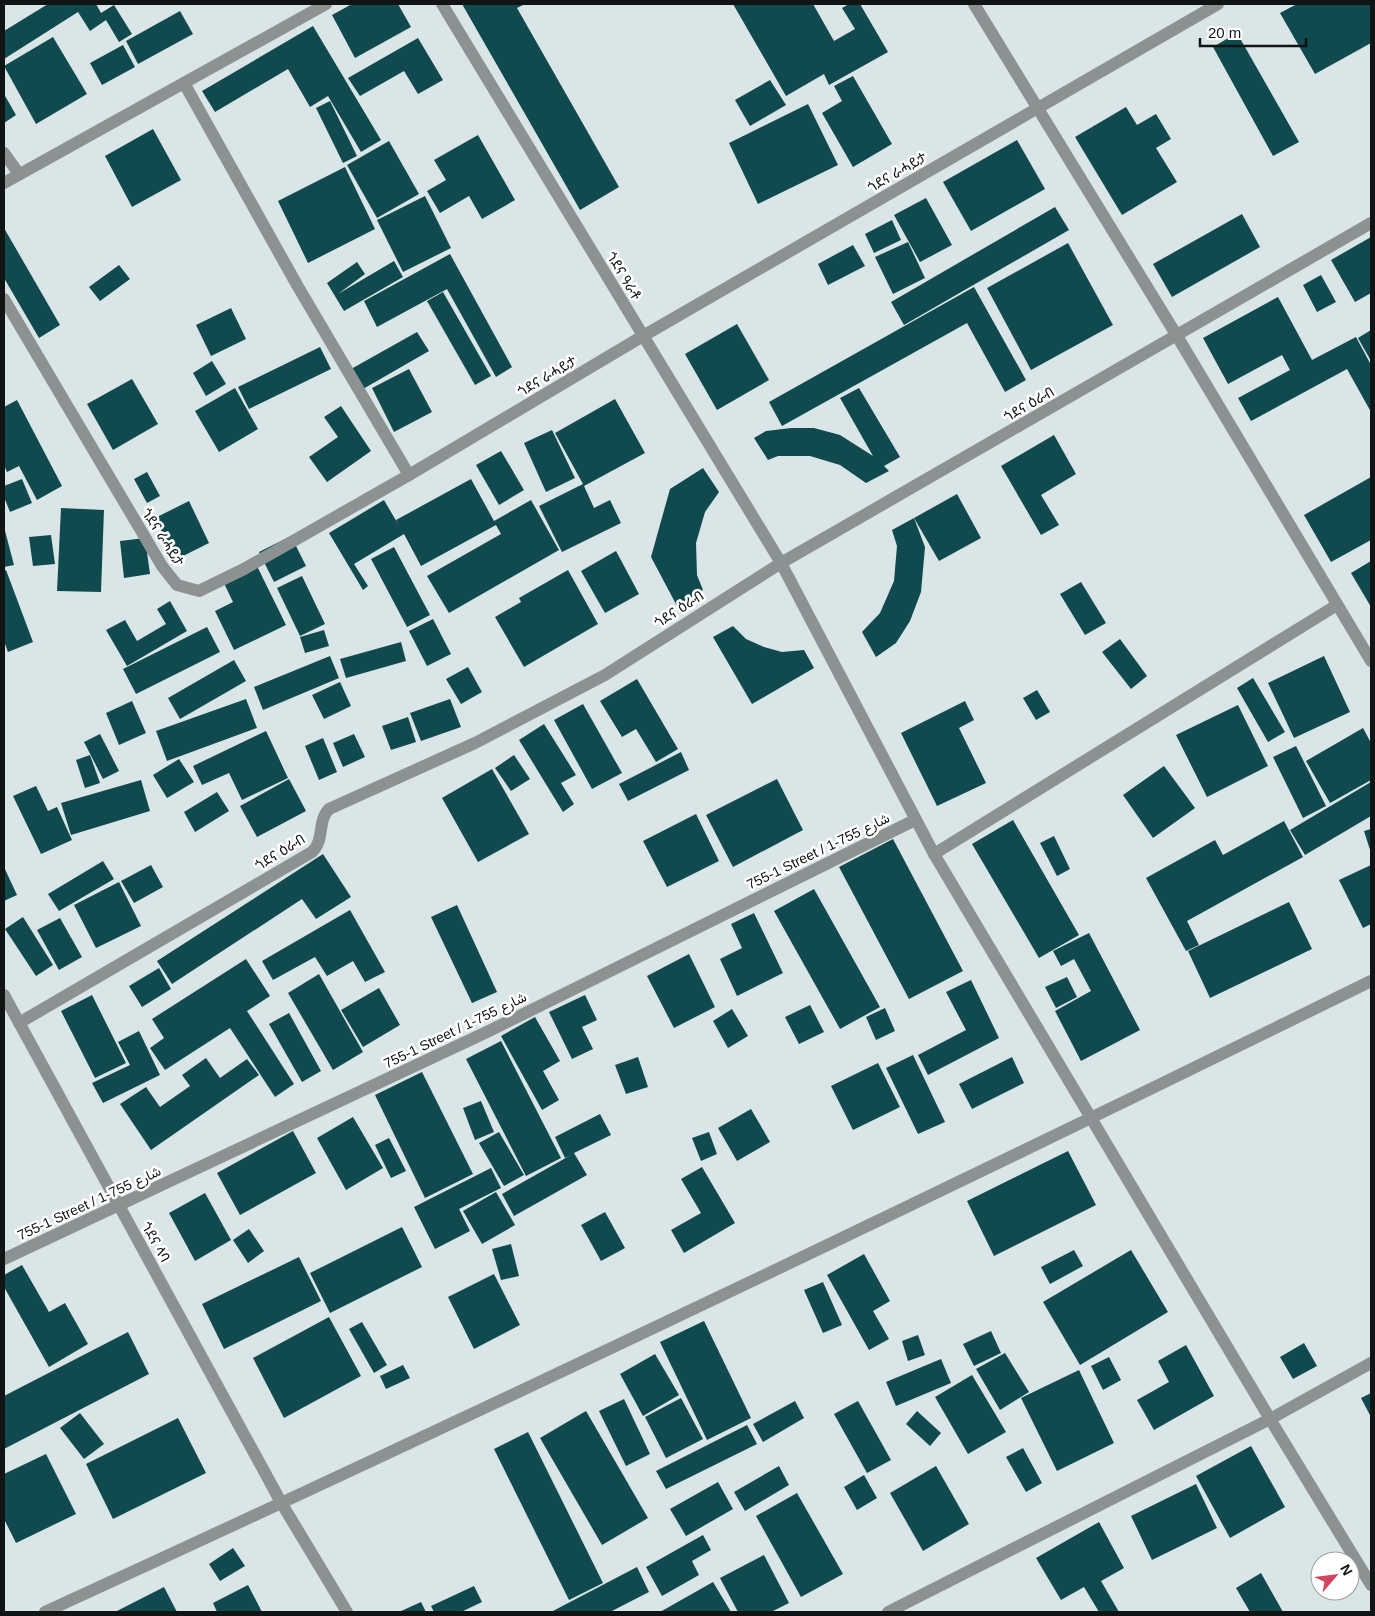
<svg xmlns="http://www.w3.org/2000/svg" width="1375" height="1616" font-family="Helvetica,Vazirmatn,'Noto Sans Ethiopic',sans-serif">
<rect width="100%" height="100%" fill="#d9e5e6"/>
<g fill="#114a4e">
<polygon points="48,4 96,4 101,13 114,5 132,34 119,42 106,20 90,31 78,12 4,59 4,31"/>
<polygon points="352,4 398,4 411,27 355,58 332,15"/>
<polygon points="462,4 525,4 517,8 619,187 580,210"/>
<polygon points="733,4 813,4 834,41 855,29 842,8 849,4 860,4 888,52 829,85 824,74 786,96"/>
<polygon points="1297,4 1371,4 1371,43 1315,74 1280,13"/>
<polygon points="180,11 193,34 138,64 126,41"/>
<polygon points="313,26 381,140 361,152 328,96 310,107 288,69 215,112 202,91"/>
<polygon points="1237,33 1299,142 1273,156 1213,47"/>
<polygon points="53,37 87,94 36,124 4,66"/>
<polygon points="418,38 443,80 418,94 404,71 360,96 348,78"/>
<polygon points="123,45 135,67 102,85 90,63"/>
<polygon points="853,76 892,144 853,167 822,113 842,101 834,86"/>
<polygon points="770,80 786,105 750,126 735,100"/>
<polygon points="4,94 16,115 4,123"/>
<polygon points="330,101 357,156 343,163 316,108"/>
<polygon points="808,104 838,165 758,204 729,143"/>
<polygon points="1126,107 1137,125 1156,114 1171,139 1156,148 1177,182 1122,215 1075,137"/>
<polygon points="153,129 181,180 132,207 105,156"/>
<polygon points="478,135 515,200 482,219 469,196 440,213 427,191 446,180 434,160"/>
<polygon points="1017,140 1045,189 971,231 943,182"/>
<polygon points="389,141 419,194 377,218 347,165"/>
<polygon points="345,167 375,229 308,263 278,201"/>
<polygon points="425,196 451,248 403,272 377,220"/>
<polygon points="926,198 952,245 920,262 894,215"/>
<polygon points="1055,207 1069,230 904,325 891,302"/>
<polygon points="1242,214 1260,247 1172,297 1153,264"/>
<polygon points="892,220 901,240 874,253 865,234"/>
<polygon points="4,228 60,325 39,338 4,278"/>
<polygon points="1371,237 1371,293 1355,302 1331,260"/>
<polygon points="908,242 925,278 893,294 875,257"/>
<polygon points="1068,243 1113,325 1031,370 987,288"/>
<polygon points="853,245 865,266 828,285 818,264"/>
<polygon points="450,254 512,367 496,377 447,289 377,327 364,301"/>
<polygon points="394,261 403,277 344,311 327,283 357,262 365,274 338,294"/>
<polygon points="119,265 130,279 100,301 89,287"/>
<polygon points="1321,275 1336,302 1317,312 1303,285"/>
<polygon points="974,287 1026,380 1005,392 967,323 782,426 769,402"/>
<polygon points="443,292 491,376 475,385 427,301"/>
<polygon points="1278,297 1312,360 1356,337 1371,365 1371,412 1347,369 1251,421 1238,398 1290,370 1282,355 1228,384 1203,338"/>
<polygon points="231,308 246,339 211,356 196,325"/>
<polygon points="737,324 769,380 717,410 685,354"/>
<polygon points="1371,330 1371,361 1358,338"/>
<polygon points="417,332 429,351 356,393 344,373"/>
<polygon points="320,347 331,369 249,409 238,387"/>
<polygon points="212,361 226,384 206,396 193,373"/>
<polygon points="409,369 432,412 394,432 372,388"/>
<polygon points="132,379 158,424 113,450 87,404"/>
<polygon points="235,388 258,429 219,452 195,411"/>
<polygon points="859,388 900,457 884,466 889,471 866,483 840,465 810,456 778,456 768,460 754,438 766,431 791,428 814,428 840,435 873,456 840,398"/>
<polygon points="615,399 645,453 584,486 594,508 610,500 621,523 562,552 539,506 583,484 555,433"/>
<polygon points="17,400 62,486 37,500 19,466 7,472 4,465 4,407"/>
<polygon points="341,406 371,451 327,482 309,457 338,437 324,417"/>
<polygon points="552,430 575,478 546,492 524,443"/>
<polygon points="1054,435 1076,474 1041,495 1059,525 1041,535 1001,466"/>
<polygon points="501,451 524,490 499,505 476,465"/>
<polygon points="703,468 719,492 705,512 696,543 697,575 703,590 677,606 651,557 670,489"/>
<polygon points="147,472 160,496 147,503 134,479"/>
<polygon points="1371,477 1371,540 1331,562 1304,515"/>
<polygon points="22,479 32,503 10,512 4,497 4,486"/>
<polygon points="471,479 494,521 531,500 559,550 449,613 427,576 501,534 496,525 421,566 404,534 354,564 368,586 363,590 329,533 384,500 398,524 396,520"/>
<polygon points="957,494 981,538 939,561 914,518"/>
<polygon points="189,501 209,543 175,560 155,518"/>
<polygon points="61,508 104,510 101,592 57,591"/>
<polygon points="914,518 925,547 921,592 910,621 896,643 876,657 862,632 880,613 894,581 897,546 892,530"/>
<polygon points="4,527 14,565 4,567"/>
<polygon points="51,535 55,564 33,566 29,537"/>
<polygon points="291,536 306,566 274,582 259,552"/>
<polygon points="145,538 150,574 124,578 120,541"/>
<polygon points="394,547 430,615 407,627 371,559"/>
<polygon points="616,551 639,594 605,613 581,571"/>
<polygon points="253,558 286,625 234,650 215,611 233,602 220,575"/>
<polygon points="1371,561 1371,607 1351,573"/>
<polygon points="6,570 33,642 8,652 4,641 4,571"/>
<polygon points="568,570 598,624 524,667 495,617 521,602 519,598"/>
<polygon points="302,576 325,624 300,636 277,588"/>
<polygon points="1081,582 1106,623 1085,635 1060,594"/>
<polygon points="170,601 187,631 127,666 106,630 125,620 137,641 166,624 157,609"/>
<polygon points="433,619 451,654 427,666 409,631"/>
<polygon points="733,626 746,639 764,647 782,652 804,650 814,668 752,704 713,637"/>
<polygon points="207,627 220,652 136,694 123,669"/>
<polygon points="324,630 329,646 305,653 300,637"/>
<polygon points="1120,639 1147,676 1131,689 1102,652"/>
<polygon points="401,642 406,661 346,678 340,659"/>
<polygon points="330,656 339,678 263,710 254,687"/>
<polygon points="1324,656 1350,712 1294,738 1268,683"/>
<polygon points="234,660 246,681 180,719 168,698"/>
<polygon points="468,667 482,692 461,704 446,679"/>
<polygon points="1253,678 1285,732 1268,742 1237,688"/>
<polygon points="637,679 678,749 656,762 636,729 622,737 600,701"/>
<polygon points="340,682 351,706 324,719 312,695"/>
<polygon points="1037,690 1050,712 1036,720 1023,698"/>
<polygon points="246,699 257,728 167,761 156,731"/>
<polygon points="450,699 461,727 421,741 410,713"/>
<polygon points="132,701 146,733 119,745 106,713"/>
<polygon points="965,701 974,720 959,728 986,783 937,806 901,733"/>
<polygon points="583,704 622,773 592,789 554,720"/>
<polygon points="1238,705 1268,766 1207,797 1176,735"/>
<polygon points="408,717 416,742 391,750 382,726"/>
<polygon points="544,724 576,775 561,783 574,804 563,812 519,740"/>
<polygon points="1363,728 1371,743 1371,780 1330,803 1306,761"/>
<polygon points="266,731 288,778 242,800 229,773 202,785 193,766"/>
<polygon points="100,734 119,771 103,779 84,742"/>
<polygon points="354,734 365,757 343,767 333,743"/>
<polygon points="323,738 337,772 319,780 305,746"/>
<polygon points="1296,746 1326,806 1303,818 1273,757"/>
<polygon points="681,752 689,770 628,801 619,784"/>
<polygon points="90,755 100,783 85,788 76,760"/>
<polygon points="514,755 530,779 511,791 495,768"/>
<polygon points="179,759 194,782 167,798 153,775"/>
<polygon points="1164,766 1195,808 1153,838 1123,795"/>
<polygon points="492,769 529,834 478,862 442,798"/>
<polygon points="289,779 306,811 257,837 240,806"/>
<polygon points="777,779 803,830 733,867 706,815"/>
<polygon points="141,780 150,811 71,835 61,803"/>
<polygon points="1371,782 1371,816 1305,855 1290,830"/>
<polygon points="36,786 48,811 57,807 72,840 41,854 13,796"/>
<polygon points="217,792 229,811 195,832 184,812"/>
<polygon points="696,814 719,861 667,887 643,841"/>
<polygon points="1013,820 1079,935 1039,958 972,844"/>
<polygon points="1284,821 1303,857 1187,921 1199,945 1186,951 1146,878 1215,840 1223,855"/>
<polygon points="1371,829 1371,853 1364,831"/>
<polygon points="1054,836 1070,869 1057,876 1040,843"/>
<polygon points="893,839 963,971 909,999 839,867"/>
<polygon points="323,854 351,897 316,919 302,899 172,984 157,961"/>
<polygon points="103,861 114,879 59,911 48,894"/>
<polygon points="151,865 163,887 134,903 121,881"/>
<polygon points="1371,865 1371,924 1363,928 1339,880"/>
<polygon points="4,867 17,895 4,901"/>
<polygon points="119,882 141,926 96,948 74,905"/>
<polygon points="814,889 880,1007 840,1029 774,911"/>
<polygon points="1289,902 1312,949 1210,998 1188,951"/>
<polygon points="457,905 497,992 472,1003 431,917"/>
<polygon points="350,910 385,972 365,982 353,961 327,976 315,957 273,980 262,961"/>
<polygon points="754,913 783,973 737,996 720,959 742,948 731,924"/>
<polygon points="23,917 53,965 36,976 5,929"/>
<polygon points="60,918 82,957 59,970 37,930"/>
<polygon points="1089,933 1140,1030 1081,1061 1055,1011 1091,991 1074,959 1061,966 1053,951"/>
<polygon points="689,954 715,1007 674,1028 647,976"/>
<polygon points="246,959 270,996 247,1011 294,1084 275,1097 230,1028 165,1070 150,1048 164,1038 152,1019"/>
<polygon points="159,968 171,989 142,1007 129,986"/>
<polygon points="319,974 363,1052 333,1070 288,993"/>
<polygon points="1067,977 1077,997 1056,1008 1045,987"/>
<polygon points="971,980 999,1038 928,1075 918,1055 966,1030 946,992"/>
<polygon points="379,988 400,1025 363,1047 341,1010"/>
<polygon points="92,995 126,1063 95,1078 61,1011"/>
<polygon points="585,995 597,1020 582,1027 593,1049 572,1059 549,1012"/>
<polygon points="810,1005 824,1032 799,1044 785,1017"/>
<polygon points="885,1008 895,1031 876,1040 866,1017"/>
<polygon points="732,1009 748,1036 728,1048 713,1021"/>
<polygon points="289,1013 321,1071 302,1082 269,1024"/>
<polygon points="535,1017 560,1061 543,1071 559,1100 542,1110 501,1036"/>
<polygon points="139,1031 160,1075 103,1103 92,1083 130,1065 118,1042"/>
<polygon points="501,1041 561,1158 526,1176 466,1059"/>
<polygon points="913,1055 945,1122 918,1134 886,1068"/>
<polygon points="638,1057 648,1087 626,1094 615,1065"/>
<polygon points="1012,1057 1024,1083 972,1109 959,1084"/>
<polygon points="206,1058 220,1078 247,1059 259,1075 151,1150 120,1104 146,1087 160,1107 190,1086 182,1075"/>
<polygon points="878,1063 900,1107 853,1130 831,1086"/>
<polygon points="422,1072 473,1174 425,1198 375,1095"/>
<polygon points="481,1101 494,1132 475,1140 463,1108"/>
<polygon points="751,1109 770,1142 737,1161 718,1128"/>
<polygon points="600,1114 611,1135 574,1153 587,1175 514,1216 502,1194 571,1155 565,1158 555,1137"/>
<polygon points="353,1117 383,1168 346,1190 317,1138"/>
<polygon points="293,1131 316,1173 240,1215 217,1173"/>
<polygon points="499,1132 524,1175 504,1186 479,1143"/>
<polygon points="709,1132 717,1154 701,1161 692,1138"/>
<polygon points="389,1138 406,1171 391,1178 375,1145"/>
<polygon points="1068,1151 1096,1205 994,1256 967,1201"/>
<polygon points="702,1167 735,1223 684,1253 671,1230 701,1213 681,1179"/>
<polygon points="491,1168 501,1188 459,1209 470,1231 435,1249 414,1207"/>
<polygon points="496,1192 515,1225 482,1244 463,1211"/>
<polygon points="205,1193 231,1240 195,1261 169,1213"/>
<polygon points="605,1212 625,1248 601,1261 581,1225"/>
<polygon points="402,1227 422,1267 330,1313 310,1273"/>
<polygon points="249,1229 264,1251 248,1263 233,1240"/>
<polygon points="511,1244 519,1276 501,1280 492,1249"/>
<polygon points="1074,1250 1083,1266 1050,1284 1041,1267"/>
<polygon points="1131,1250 1168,1312 1080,1365 1043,1302"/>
<polygon points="864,1254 890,1301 873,1311 889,1339 869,1350 827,1275"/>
<polygon points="299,1257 321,1301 224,1349 202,1304"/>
<polygon points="22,1265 49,1312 65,1303 88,1344 49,1367 4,1287 4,1275"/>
<polygon points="494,1274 520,1325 474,1349 448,1297"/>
<polygon points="823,1282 842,1325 823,1333 804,1290"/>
<polygon points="329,1317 361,1376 284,1418 253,1358"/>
<polygon points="704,1321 751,1418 707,1440 660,1342"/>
<polygon points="362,1322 387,1365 374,1373 349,1329"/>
<polygon points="991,1331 1001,1353 974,1366 963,1344"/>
<polygon points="128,1332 149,1374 4,1449 4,1396"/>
<polygon points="918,1335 925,1355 908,1361 902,1341"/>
<polygon points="1304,1343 1317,1366 1293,1379 1280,1357"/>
<polygon points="1186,1345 1214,1396 1154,1430 1137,1400 1169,1382 1158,1361"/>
<polygon points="1005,1353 1029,1392 1000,1410 976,1369"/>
<polygon points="655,1354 679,1395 643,1416 620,1374"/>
<polygon points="1109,1357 1121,1380 1103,1390 1091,1366"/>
<polygon points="941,1359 951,1383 896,1406 886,1382"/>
<polygon points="403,1365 410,1378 386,1389 380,1376"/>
<polygon points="1079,1370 1114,1443 1057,1471 1021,1398"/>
<polygon points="972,1375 1006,1432 968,1454 935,1397"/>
<polygon points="1371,1393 1371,1417 1361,1398"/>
<polygon points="681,1398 703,1439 666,1458 645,1417"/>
<polygon points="624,1399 650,1454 626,1466 599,1411"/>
<polygon points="795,1401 804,1418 763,1442 753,1424"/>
<polygon points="858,1401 891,1460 867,1473 834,1414"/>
<polygon points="586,1411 648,1518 602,1545 540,1438"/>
<polygon points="917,1411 941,1433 930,1446 906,1424"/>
<polygon points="80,1413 104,1444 84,1459 60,1428"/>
<polygon points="178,1418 206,1473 113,1519 86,1464"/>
<polygon points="747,1425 757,1444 666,1489 656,1471"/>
<polygon points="528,1432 603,1583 569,1600 494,1449"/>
<polygon points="1251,1446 1285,1507 1230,1538 1196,1476"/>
<polygon points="1023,1448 1042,1483 1026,1492 1006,1457"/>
<polygon points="46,1454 76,1514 16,1543 4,1519 4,1474"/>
<polygon points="779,1466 789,1485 745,1511 734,1492"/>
<polygon points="936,1466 969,1524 923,1551 890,1493"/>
<polygon points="864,1475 877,1498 857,1510 844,1487"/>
<polygon points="718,1482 733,1509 686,1536 670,1509"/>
<polygon points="1196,1484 1217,1528 1152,1560 1131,1516"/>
<polygon points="797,1493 843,1574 801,1597 756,1516"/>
<polygon points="1099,1522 1124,1568 1101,1581 1119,1612 1099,1612 1084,1587 1061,1600 1036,1558"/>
<polygon points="703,1535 711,1550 692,1561 699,1575 662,1596 646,1567"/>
<polygon points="233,1548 245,1566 220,1581 209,1564"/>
<polygon points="764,1555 789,1603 771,1612 738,1612 720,1578"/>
<polygon points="637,1567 649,1592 610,1612 551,1612"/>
<polygon points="1261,1573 1283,1612 1250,1612 1236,1588"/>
<polygon points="713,1582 731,1612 660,1612"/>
<polygon points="248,1585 262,1612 217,1612 213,1603"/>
<polygon points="474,1586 482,1602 461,1612 434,1612 431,1606"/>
<polygon points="164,1587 177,1612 115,1612"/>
<polygon points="421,1602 426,1612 399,1612"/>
</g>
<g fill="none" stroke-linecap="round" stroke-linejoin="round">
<g stroke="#8c9191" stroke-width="12">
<polyline points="442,4 781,563 934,854 1270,1419 1371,1585"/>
<polyline points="974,4 1177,336 1371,661"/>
<polyline points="184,83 297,285 409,475"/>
<polyline points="4,153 19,174"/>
<polyline points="4,183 326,4"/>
<polyline points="4,299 162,566 177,585 199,591 244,569 409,475 643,336 1218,4"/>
<polyline points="934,854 1337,605"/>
<polyline points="4,995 282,1504 347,1612"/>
<path d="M19,1023L312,852C325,840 317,821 329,809L475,743L605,675L781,563L1371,223"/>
<polyline points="4,1259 489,1031 915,820"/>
<polyline points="888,1612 1270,1419 1371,1363"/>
</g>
<path stroke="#8c9191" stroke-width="12" d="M45,1612C490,1408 932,1197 1371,981"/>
</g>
<g text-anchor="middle" stroke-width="5" stroke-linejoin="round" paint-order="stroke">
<g font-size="14" fill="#101415" stroke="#fff">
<text transform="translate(897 172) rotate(-30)" y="5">ጎደና ራሓይታ</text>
<text transform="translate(624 276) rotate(59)" y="5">ጎደና ዓራቶ</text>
<text transform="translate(547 376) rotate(-31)" y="5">ጎደና ራሓይታ</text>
<text transform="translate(1029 404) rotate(-30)" y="5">ጎደና ዕራብ</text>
<text transform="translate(163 537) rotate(57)" y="5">ጎደና ራሓይታ</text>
<text transform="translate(679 609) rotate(-33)" y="5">ጎደና ዕራብ</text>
<text transform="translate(818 851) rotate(-26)" y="5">755-1 Street / شارع 755-1</text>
<text transform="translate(280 852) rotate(-32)" y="5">ጎደና ዕራብ</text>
<text transform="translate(455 1030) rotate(-26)" y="5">755-1 Street / شارع 755-1</text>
<text transform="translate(89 1203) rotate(-25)" y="5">755-1 Street / شارع 755-1</text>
<text transform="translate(156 1242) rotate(61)" y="5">ጎደና ላባ</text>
</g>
</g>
<rect width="1375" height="1616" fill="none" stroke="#101415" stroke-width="10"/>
<g transform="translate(1335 1576) rotate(62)"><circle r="24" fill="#ffffff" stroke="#9fa1a1"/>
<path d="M0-4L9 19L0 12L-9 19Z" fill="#d4445e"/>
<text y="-8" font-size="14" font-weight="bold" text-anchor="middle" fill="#101415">N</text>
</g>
<path d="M1200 38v8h106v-8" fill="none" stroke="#101415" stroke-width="2.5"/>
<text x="1208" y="38" font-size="15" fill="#101415" stroke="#ffffff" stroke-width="4" paint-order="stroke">20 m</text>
</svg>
